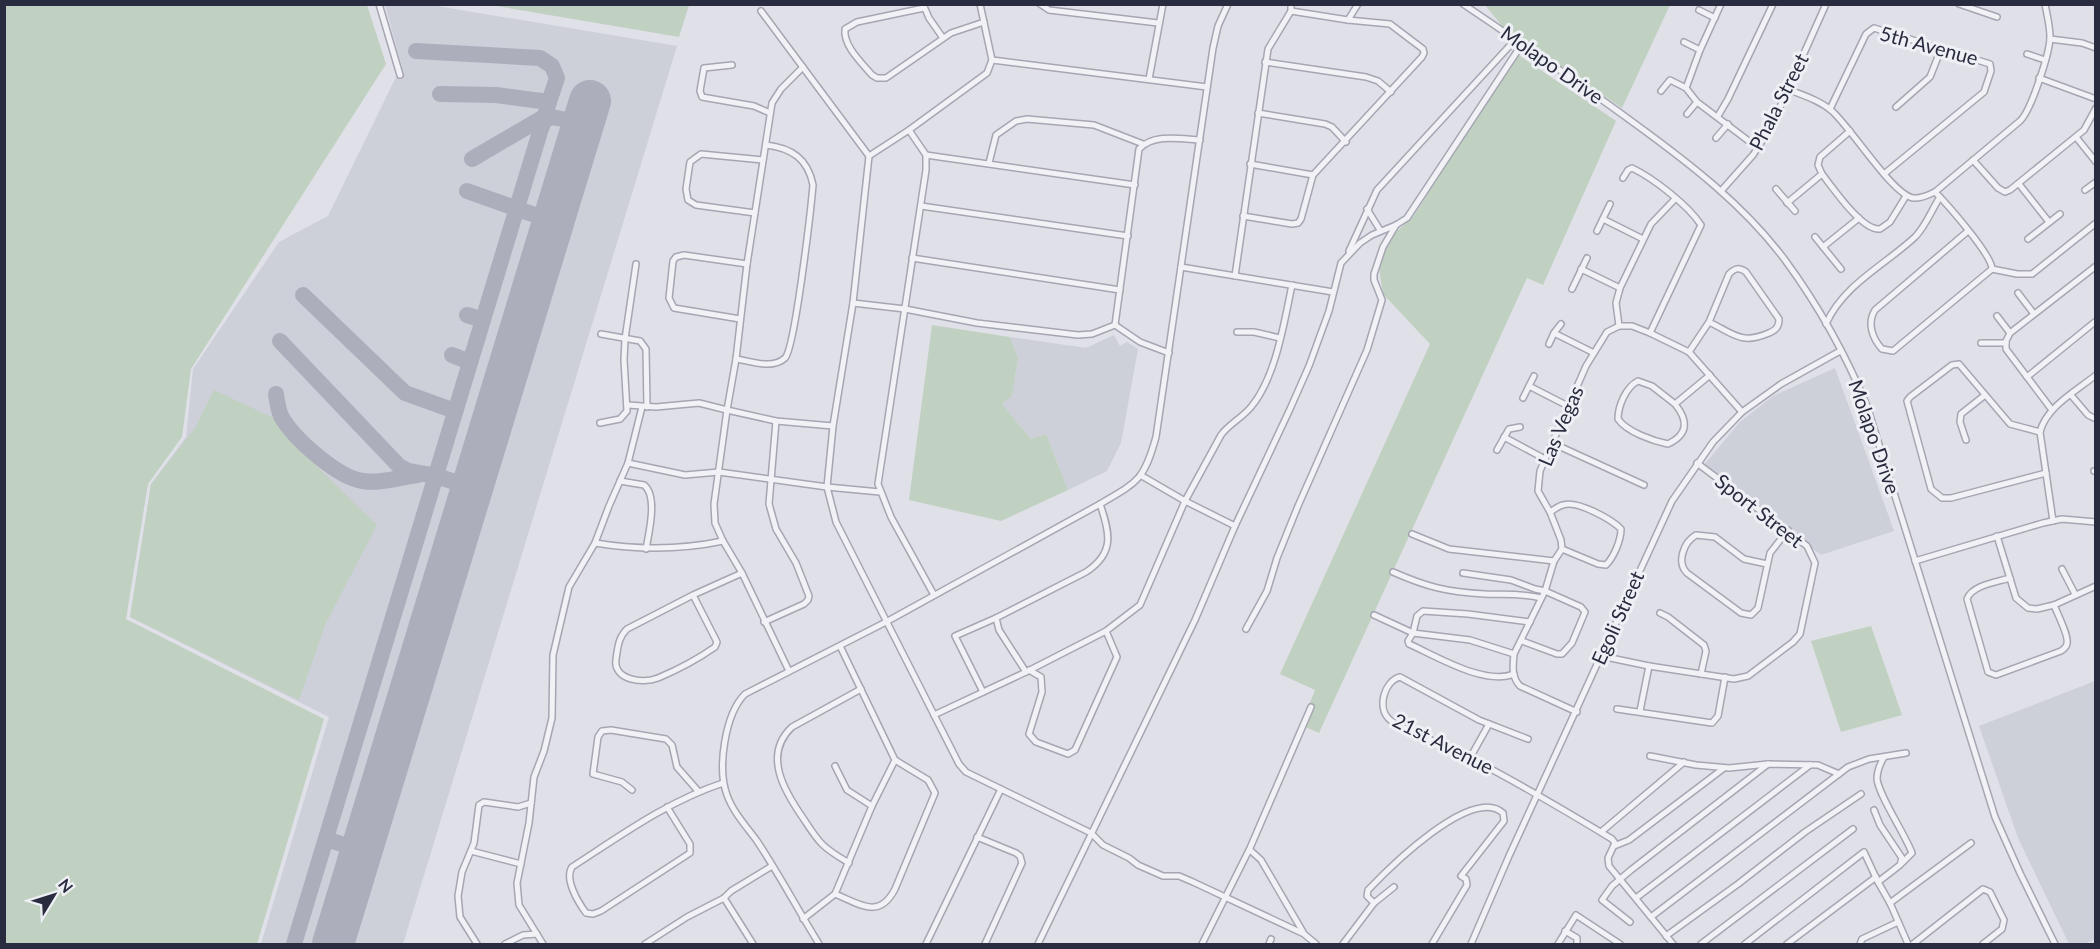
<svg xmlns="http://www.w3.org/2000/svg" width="2100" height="949" font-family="Lato,sans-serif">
<rect width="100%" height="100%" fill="#dfe0e8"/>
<g fill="#cdcfd9">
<polygon points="385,5 431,5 677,46 403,944 261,944 329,717 130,617 151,484 186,437 193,369 279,242 328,216 397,75 404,74"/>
<polygon points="1114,335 1120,346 1127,342 1138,349 1121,443 1107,471 1068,490 1046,434 1031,439 1002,404 1012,396 1018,358 1010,337 1086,348"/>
<polygon points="1835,368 1894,531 1821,555 1704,465 1740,422 1773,396"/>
<polygon points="2095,681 2095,939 2084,944 2069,944 2018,838 1979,726"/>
</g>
<g fill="#c1d1c1">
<polygon points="5,4 367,5 386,64 191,369 182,437 148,484 126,619 324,719 257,944 5,944"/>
<polygon points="491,5 689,4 689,5 679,37"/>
<polygon points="1485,5 1670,5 1622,108 1503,27"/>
<polygon points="1517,54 1616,121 1543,285 1527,278 1319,733 1301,725 1315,690 1280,674 1430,344 1383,294 1379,268 1391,236 1413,217"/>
<polygon points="932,325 1010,337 1018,358 1012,396 1002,404 1031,439 1046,434 1068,490 1001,521 909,500"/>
<polygon points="214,390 278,420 286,436 295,445 377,525 325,625 299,700 130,617 151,484 195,428"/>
<polygon points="1871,626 1902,715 1841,732 1811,641"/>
</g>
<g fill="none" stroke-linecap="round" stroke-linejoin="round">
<g stroke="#acaebc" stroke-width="16">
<polyline points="416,51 540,58 552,66 557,78 549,102"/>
<polyline points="541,128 545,120 552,117 577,122 581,129"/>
<polyline points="472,159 544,117"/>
<polyline points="467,191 552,221 552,225"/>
<polyline points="303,295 405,393 455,411"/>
<polyline points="467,315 483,320"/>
<polyline points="280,341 399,466 408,471 436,476 471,487"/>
<polyline points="452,355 470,362"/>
<path d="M276,394C277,401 278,409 281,416C293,438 338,478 363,481C380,484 400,477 418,475"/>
<polyline points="326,839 360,850 361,852"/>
<polyline points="294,944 549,102 496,95 440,94"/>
</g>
<polyline stroke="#acaebc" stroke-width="42" points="333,944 590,101"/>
<g stroke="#a5a6b2" stroke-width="8">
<g id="street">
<polyline points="379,4 400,75"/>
<polyline points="923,4 929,18 943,38"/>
<polyline points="980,4 992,60 987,73 909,130 869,156 853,303 833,426 827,487 836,522 959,764 966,772 1091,833 1103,845 1129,858 1138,865 1163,876 1179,876 1193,882 1304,934 1316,944"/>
<polyline points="1040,4 1049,10 1158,23"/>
<path d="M1463,4C1521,43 1578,82 1634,123C1689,163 1744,205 1785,260C1818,305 1846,355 1867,406L1995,817L2020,873L2055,944"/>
<polyline points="1959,4 1997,17"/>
<path d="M924,8L857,22L845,29C843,46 862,63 872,75L877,78H886L951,33L984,22"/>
<polyline points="1699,10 1715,18"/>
<polyline points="761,11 869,156"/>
<polyline points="1348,20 1358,4"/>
<polyline points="2050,39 2082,43 2096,48"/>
<polyline points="1684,42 1700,50"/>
<polyline points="2027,54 2045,60"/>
<polyline points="992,60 1207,87"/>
<polyline points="1265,62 1366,77 1378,81 1391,92"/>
<polyline points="732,65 704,68 700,91 702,97 754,106 770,113"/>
<polyline points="803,67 781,89 772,103 747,264 736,359 727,410 776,421 833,426"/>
<polyline points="2039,78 2096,99"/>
<polyline points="1149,79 1163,4"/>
<polyline points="1686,88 1700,50 1721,4"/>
<path d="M1787,89C1802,95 1819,100 1832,111C1852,129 1892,194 1913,198C1921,199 1928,195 1935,192L2020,121C2031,111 2050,52 2050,37C2050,26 2047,15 2045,4"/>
<polyline points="1661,91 1670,80 1686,88 1697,102 1758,148"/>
<polyline points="1896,107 1930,77 1941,49"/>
<polyline points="1830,109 1866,34 1874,28 1990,64 1991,71 1984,92 1884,174"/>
<polyline points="1258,113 1325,124 1332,127 1346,142"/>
<polyline points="1687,114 1697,102"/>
<polyline points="1718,116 1728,99 1773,4"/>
<polyline points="909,130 926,155 926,170 878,484 891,517 934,595"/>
<path d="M1850,131L1820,157L1818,165L1822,174C1833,188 1862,231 1880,229L1890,222L1906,196"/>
<polyline points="2076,137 2096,162"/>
<polyline points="1716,138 1728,124"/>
<polyline points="926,155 1135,185"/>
<polyline points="1973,160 1998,188 2005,192 2010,190 2084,130 2096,108"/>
<polyline points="989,163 996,135 1016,121 1027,119 1094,125 1143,144"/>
<polyline points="1250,164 1313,175"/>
<path d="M1623,178L1628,170L1632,168C1653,178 1688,205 1701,225L1650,333"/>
<polyline points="2019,184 2049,222"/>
<polyline points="1776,189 1795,211"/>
<polyline points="2085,190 2096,182"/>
<polyline points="1721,191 1753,155 1771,127 1826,4"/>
<path d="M1935,192C1947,204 1992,255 1992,269L1893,351L1882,349C1872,338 1867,323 1875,310L1968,231"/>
<polyline points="1787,203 1822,174"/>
<polyline points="921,206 1128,236"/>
<polyline points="1367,209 1380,230"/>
<polyline points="755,213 696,205 688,200 686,189 690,162 701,154 763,160"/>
<polyline points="1243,216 1292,224 1298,223 1301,219 1313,175 1422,57 1424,53 1423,49 1390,24 1348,20 1291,11"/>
<polyline points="1603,219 1643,239"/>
<polyline points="1597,231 1610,204"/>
<polyline points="1815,237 1841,269"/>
<polyline points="2028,239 2060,214"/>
<polyline points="1823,247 1859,218"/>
<polyline points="1349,251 1377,190 1515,40"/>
<polyline points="912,258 1120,290"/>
<polyline points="1181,267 1333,292"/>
<polyline points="1581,269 1620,288"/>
<polyline points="1992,269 2017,274 2032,274 2096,223"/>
<polyline points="1235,276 1268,49 1291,11 1291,4"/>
<polyline points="1572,289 1587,258"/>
<polyline points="2018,293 2034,314"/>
<polyline points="853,303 905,309 977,323 1078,335 1092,334 1115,325 1140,342 1169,353"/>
<polyline points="1997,316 2010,333"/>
<polyline points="740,319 674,308 669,298 673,261 676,257 684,255 747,264"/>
<polyline points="1561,324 1554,333 1594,353"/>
<path d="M1826,324C1843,285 1885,265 1915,237C1926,226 1932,209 1940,197"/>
<path d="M1115,325L1139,149C1154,133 1181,139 1200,140"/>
<polyline points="1619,326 1616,303 1620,288 1651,224 1675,199"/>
<polyline points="1237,332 1254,332 1280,338"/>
<polyline points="601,334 640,341 646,349 647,407"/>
<polyline points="1981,343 2006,343"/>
<polyline points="1549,344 1554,333"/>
<path d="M1689,352L1709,322L1729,274C1735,268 1739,267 1746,272L1779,319C1779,327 1776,330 1769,333C1741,345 1734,334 1709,322"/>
<path d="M736,359C751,361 772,370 785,358C795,348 811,208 813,185C808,159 792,148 766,145"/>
<polyline points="2027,377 2096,321"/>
<polyline points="1529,386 1568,406"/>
<polyline points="2071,395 2088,415 2096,419"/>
<polyline points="1523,398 1534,376"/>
<path d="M1675,404C1688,420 1689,434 1668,444C1653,441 1627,432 1618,419C1618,406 1626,387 1638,381L1652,386L1675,404L1710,375"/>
<polyline points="628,405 656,407 699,403 727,410 714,504 715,523 723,541 742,573 789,671"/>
<polyline points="2052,410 2006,349 2006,341 2010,333 2096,266"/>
<polyline points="600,423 620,419 627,411 624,360 625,339 636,264"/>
<polyline points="2040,432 2010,424 1959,364 1952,365 1910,397 1907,401 1931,489 1942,498 1951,498 2046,473"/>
<polyline points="1504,437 1545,459"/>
<polyline points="1966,440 1960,422 1961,414 1985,395"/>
<polyline points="1552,443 1644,485"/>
<polyline points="1497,450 1509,429 1520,427"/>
<polyline points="628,463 685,475 719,472 827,487 880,492"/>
<polyline points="2094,471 2096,471"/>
<polyline points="1142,476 1185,501 1235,526"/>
<path d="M620,481L644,485C658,496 649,532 646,549"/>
<path d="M1550,512C1554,510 1558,506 1563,505C1577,500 1611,519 1621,529C1621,540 1614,557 1606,565L1598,564L1562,549"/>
<path d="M2053,521L2040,432C2046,407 2076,391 2096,375"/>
<polyline points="1412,534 1449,549 1554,561"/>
<polyline points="1997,536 2016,598 2028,608 2037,609 2054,605 2096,586"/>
<path d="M595,543C638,550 680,550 723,541"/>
<polyline points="1915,561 2043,523 2062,519 2096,522"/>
<path d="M1767,564L1744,559L1715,537L1696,535C1684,542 1676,562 1687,573L1741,613L1751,615L1758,608L1770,553L1788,530"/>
<polyline points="2062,569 2075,594"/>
<path d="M1393,572C1427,587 1447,592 1485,594C1505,595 1520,593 1541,598"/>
<polyline points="1463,573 1511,580 1535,589 1545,591 1581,607 1585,612 1572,643 1562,654 1557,654 1522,641"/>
<path d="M2010,578C1997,582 1972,585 1967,599L1988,672L1996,675L2061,651C2064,649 2067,647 2067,643C2069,636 2057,613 2054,605"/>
<path d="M693,595L717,642L715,647C698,659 677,670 658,678C642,684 613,680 616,659C618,647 618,638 627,629L693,595L742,573"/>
<polyline points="1660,613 1668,617 1704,645 1706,651 1701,674"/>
<polyline points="1374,615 1413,633 1470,640 1514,654"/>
<polyline points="764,622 804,604 808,600 809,596 796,563 776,529 769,504 776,421"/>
<polyline points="1246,629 1267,591 1277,558 1298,506 1367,350 1382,300 1374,280 1374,274 1383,247 1396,225"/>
<polyline points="1601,656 1649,666 1734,679 1748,676 1793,642 1800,634 1815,563 1807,546 1697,463"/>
<polyline points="1029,670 1041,677 1042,692 1029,734 1036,742 1068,754 1075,750 1117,657 1106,631"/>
<path d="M1026,672L999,630L996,618L1086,572C1115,553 1110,533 1100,504"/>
<path d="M1514,674C1485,686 1436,656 1409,644L1408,641L1413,633L1417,616L1423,611L1468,614L1530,622"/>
<polyline points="983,692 955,636 996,618"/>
<polyline points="1617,709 1712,723 1718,716 1725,677"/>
<polyline points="1640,711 1649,666"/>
<path d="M1577,712L1520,686C1511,676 1513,666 1514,654L1545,591L1554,561L1562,549L1561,540L1550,512L1538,491L1540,471L1586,366L1607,332L1619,326H1632L1650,333L1689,352L1742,412"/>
<path d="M934,715L1026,672L1106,631L1140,605L1185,501L1221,435C1229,424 1242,418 1251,407C1276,377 1284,323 1292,285"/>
<path d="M1528,739L1479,720L1400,677C1384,681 1377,708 1389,719C1395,725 1405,728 1413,732C1433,741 1453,749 1472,759C1520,784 1566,811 1612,839L1615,843L1608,858L1609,866L1673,944"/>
<polyline points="1650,756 1696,765 1729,768 1768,764 1818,765 1839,774"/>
<path d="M1884,757C1880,764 1877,771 1877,779C1879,796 1905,834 1912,853L1902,863"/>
<polyline points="1470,758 1489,724"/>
<polyline points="835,766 847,790 872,806"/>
<polyline points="632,790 622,782 593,774 598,737 602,731 611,730 666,739 672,745 677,767 698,791"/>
<path d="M667,807L690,844V853L601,911L593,914L586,913C578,902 564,879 572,867C620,836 668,801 723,783"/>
<polyline points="1874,810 1880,825 1902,858 1900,865 1878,882 1890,903 1908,944"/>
<polyline points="1601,832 1684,762"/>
<polyline points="977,837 1016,853 1020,856 1022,863 985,944"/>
<polyline points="1614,846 1629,840 1724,768"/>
<polyline points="1250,850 1261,860 1303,932"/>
<polyline points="471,851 521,864"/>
<path d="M849,863C839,857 830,852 822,844C815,837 809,827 803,818C785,792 762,755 792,727L861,689"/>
<path d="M835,894C860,904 879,920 895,889L935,793L928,780L895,760"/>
<polyline points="724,898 753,944"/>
<polyline points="1636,898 1810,765"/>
<path d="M1374,903L1367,896L1368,890C1389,868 1472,785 1503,813L1504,821L1461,876L1466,879L1467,885L1432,944"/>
<polyline points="1890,903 1971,843"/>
<polyline points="1651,917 1848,767 1869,759 1906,753"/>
<polyline points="803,919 835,894 872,806 895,760 840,646"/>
<polyline points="1630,922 1602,900 1612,886 1631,870 1768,764"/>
<polyline points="1565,931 1577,938 1577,944"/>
<polyline points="1666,936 1738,884 1805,832 1861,794"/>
<polyline points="477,944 460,917 458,896 462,872 474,843 479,805 484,802 518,807 531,803"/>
<polyline points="505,944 523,935 537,934"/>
<polyline points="543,944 519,905 517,883 529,823 534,777 544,751 552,718 553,655 569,587 595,543 609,506 628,463 642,407"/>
<polyline points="645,944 687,917 724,898 731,891 772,866"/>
<path d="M819,944C798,910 779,874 757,841C746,826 733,812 727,795C717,768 725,714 745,694L886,622L1100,504C1138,482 1144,480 1156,437L1213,48L1218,26L1228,4"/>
<polyline points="926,944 1001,789"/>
<polyline points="1038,944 1195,620 1235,526 1290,409 1309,366 1329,311 1341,263 1360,243 1372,235 1396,225 1407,218 1522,44"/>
<polyline points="1202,944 1250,848 1311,707"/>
<polyline points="1269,944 1271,939"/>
<polyline points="1343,944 1374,903 1394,887"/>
<polyline points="1471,944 1509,856 1672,501 1713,442 1742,412 1781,384 1840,351"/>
<polyline points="1558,944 1576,915 1620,944"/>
<polyline points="1701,944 1853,829"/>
<polyline points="1745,944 1864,852 1878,882"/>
<polyline points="1787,944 1876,877"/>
<polyline points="1860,944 1862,939 1898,922"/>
<polyline points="1913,944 1983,889 1990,892 2004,920 2002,929 1983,944"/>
</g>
</g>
<use href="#street" stroke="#f2f2f6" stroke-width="5"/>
</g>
<g text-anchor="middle" stroke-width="6" stroke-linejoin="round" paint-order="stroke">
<g font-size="20" fill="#292b3e" stroke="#eef0f5">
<text transform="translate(1929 46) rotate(15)" y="7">5th Avenue</text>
<text transform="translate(1552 65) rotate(35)" y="7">Molapo Drive</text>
<text transform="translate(1779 102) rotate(-63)" y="7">Phala Street</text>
<text transform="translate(1561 426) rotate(-67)" y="7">Las Vegas</text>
<text transform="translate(1874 437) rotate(71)" y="7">Molapo Drive</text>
<text transform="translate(1759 511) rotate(38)" y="7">Sport Street</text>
<text transform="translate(1618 618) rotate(-66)" y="7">Egoli Street</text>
<text transform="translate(1443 744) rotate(27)" y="7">21st Avenue</text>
</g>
</g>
<rect width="2100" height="949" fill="none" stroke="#292b3e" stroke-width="12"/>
<g transform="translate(54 895) rotate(52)" stroke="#eef0f5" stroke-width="4.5" paint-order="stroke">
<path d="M0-4.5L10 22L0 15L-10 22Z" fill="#292b3e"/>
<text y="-9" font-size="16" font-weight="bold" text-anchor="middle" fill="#292b3e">N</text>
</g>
</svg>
